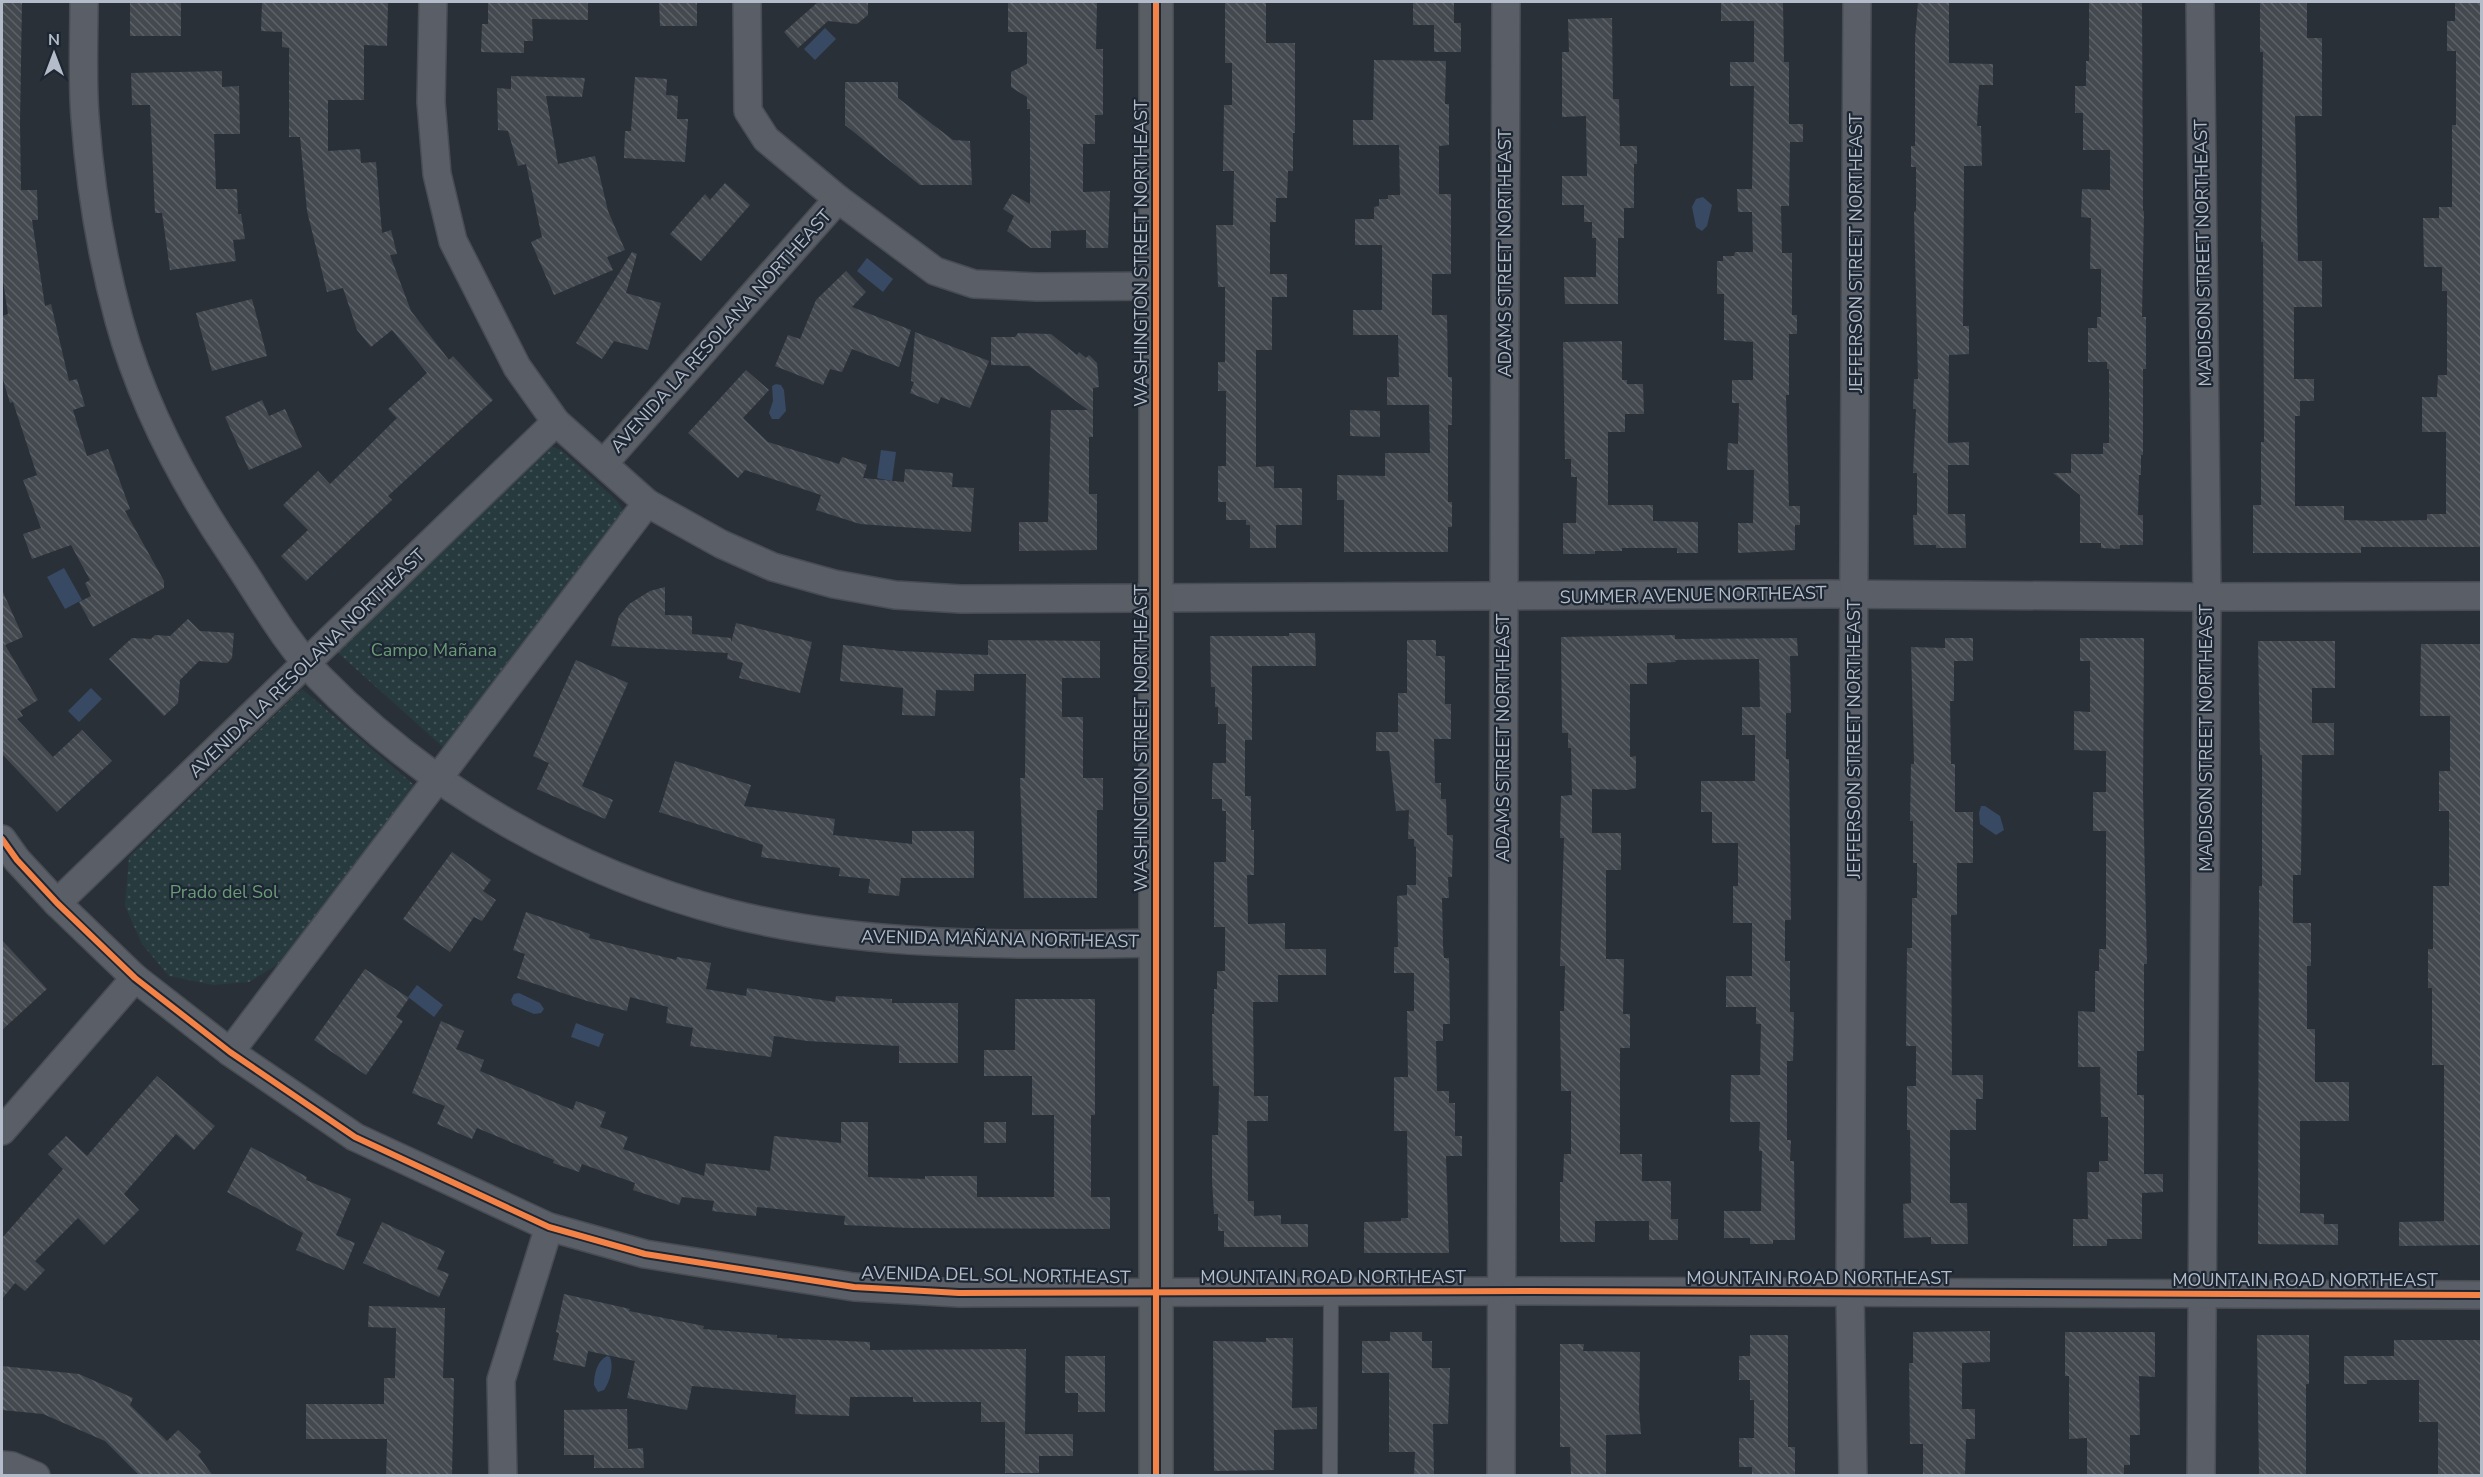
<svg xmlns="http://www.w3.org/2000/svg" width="2483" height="1477" font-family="'Nunito Sans',sans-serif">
<defs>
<pattern id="grass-dots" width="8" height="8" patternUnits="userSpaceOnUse" patternTransform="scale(1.5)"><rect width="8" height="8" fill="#273a3e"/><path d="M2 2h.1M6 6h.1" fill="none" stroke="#445559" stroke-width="1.8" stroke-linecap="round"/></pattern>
<pattern id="building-back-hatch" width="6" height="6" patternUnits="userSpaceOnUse" patternTransform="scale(1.5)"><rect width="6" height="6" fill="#444950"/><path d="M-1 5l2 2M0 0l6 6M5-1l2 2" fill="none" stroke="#5d6168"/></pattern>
</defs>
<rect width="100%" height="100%" fill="#2a3038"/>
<g fill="url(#grass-dots)">
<polygon points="552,447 561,450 617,501 623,510 443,747 336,651"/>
<polygon points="302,689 414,785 285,960 249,982 213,985 169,976 142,944 125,906 129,857"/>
</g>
<g fill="#384963">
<polygon points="825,28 836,39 815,60 804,49"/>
<polygon points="1703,197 1712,205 1707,226 1702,231 1696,227 1692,207 1696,199"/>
<polygon points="867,258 893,279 883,292 857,271"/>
<polygon points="776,384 781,385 784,390 786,411 779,419 772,419 769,413 773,401 772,386"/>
<polygon points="881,450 896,452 892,481 877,478"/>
<polygon points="64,568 82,600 65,609 47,577"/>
<polygon points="91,688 102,699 79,722 68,711"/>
<polygon points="1981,806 1985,806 2000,816 2004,830 1996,835 1980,824 1979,813"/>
<polygon points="417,985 443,1005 434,1017 408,997"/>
<polygon points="519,993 540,1003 544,1009 541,1013 534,1014 513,1005 511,1000 514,994"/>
<polygon points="576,1023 604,1034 599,1047 571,1037"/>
<path d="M607,1356L610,1357C614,1367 610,1381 604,1390L598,1392L594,1385C594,1374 597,1361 607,1356Z"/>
</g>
<g fill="url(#building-back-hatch)">
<polygon points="2,2 22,2 20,124 21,190 37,190 38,220 32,220 45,306 51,304 69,381 77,379 85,406 73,410 87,456 108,449 130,509 125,511 164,581 164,588 93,627 79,602 91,596 85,583 90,580 71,545 32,559 23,534 41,528 23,480 37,475 13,402 10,403 2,376 2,316 8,314 2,274"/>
<rect x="130" y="2" width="51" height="34"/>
<polygon points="262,2 388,2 387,46 364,45 364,100 328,100 328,151 360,149 361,163 376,162 382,233 391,230 397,254 390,255 411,311 449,360 453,356 493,400 388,496 392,500 306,581 281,556 308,530 283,505 318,471 330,484 397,418 388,409 427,373 392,330 371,347 357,330 343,288 327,292 307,211 300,137 289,137 289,48 282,47 282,32 261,31"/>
<polygon points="488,2 588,2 588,20 532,19 533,41 524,41 524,53 481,52 482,24 488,24"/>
<polygon points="659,2 697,2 697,26 660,26"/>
<polygon points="818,2 868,2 868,15 857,24 828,21 798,48 784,32"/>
<polygon points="1008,2 1097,2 1096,49 1103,49 1103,115 1095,115 1095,144 1083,144 1083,192 1110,191 1108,248 1086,248 1086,230 1051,231 1051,248 1031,248 1007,231 1014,216 1003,209 1012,194 1030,204 1030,109 1027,109 1027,97 1011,87 1011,72 1027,64 1027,32 1008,32"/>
<polygon points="1225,2 1266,2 1266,43 1295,43 1295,133 1293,133 1293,171 1288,171 1287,198 1276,198 1276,222 1270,222 1270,274 1287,274 1287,297 1272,297 1272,350 1256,350 1256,467 1274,466 1274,488 1302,488 1302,525 1276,525 1276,548 1250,548 1250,525 1246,525 1246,520 1226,520 1226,502 1218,502 1218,466 1226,466 1226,391 1218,391 1218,362 1225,362 1225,287 1218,287 1216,225 1233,225 1234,171 1223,171 1224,105 1232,105 1232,63 1225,63"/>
<polygon points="1413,2 1454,2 1454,23 1461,23 1461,52 1434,52 1434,25 1413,25"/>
<polygon points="1721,2 1783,2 1784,62 1789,62 1789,124 1803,124 1803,142 1790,142 1789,206 1781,206 1782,253 1792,253 1792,315 1797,315 1797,334 1789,334 1789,395 1786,395 1789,506 1800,506 1800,525 1795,525 1795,550 1738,553 1738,523 1753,523 1754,470 1727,470 1728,443 1738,444 1739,403 1732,403 1732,380 1753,380 1753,342 1724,340 1724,294 1717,294 1717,261 1723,261 1723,256 1734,256 1735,252 1753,252 1752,212 1738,212 1737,189 1752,189 1754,86 1730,86 1730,62 1754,62 1754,21 1721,21"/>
<polygon points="1918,2 1949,2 1949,63 1993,64 1993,85 1979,85 1977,126 1981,126 1982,166 1964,166 1963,326 1969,326 1969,354 1949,355 1948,443 1969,442 1969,465 1948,465 1948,514 1965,514 1966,548 1936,548 1936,545 1914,545 1913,515 1917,515 1917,473 1913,473 1916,409 1913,409 1914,379 1918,379 1914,212 1916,211 1916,167 1911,167 1911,146 1915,146 1915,40"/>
<polygon points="2089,2 2142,2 2143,211 2144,211 2142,317 2146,317 2146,369 2143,369 2143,455 2141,455 2141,475 2139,475 2138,515 2143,515 2143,545 2120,545 2120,549 2101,548 2101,543 2080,543 2080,495 2053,473 2071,473 2071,454 2103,454 2103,443 2109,443 2109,369 2107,369 2107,362 2088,362 2088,328 2097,328 2097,317 2101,317 2101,269 2090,269 2091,218 2081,217 2082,189 2110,190 2110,150 2083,150 2083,113 2075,113 2075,86 2086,86 2086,61 2089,61"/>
<polygon points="2260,2 2307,2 2307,38 2322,38 2322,116 2295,116 2298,261 2322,261 2322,307 2294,307 2294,379 2314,379 2314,401 2300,401 2300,416 2295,416 2295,506 2344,506 2344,520 2381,521 2427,520 2427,514 2446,514 2446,432 2422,432 2422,397 2437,397 2438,375 2447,375 2447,291 2442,291 2442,267 2424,267 2423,218 2439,218 2439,207 2452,207 2452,125 2456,125 2456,51 2447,51 2447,21 2455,21 2455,2 2481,2 2481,547 2361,547 2361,553 2253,553 2253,505 2261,505 2261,442 2264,442 2263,242 2261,242 2263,52 2260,52"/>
<polygon points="1612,18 1613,99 1619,99 1620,146 1637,146 1637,164 1634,164 1634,208 1624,208 1624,238 1618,238 1618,304 1565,304 1564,277 1596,277 1596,238 1592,238 1592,222 1584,222 1584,205 1562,205 1562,176 1587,176 1586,116 1562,117 1562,52 1569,52 1568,19"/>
<polygon points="1374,60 1446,61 1445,104 1449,104 1449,145 1439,146 1439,194 1451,194 1451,274 1432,274 1432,315 1447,315 1448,377 1452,377 1452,425 1448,425 1448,502 1452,502 1452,527 1448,527 1448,552 1344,552 1344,500 1337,500 1337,475 1385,476 1385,453 1430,453 1429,405 1387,405 1387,377 1399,377 1398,335 1353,335 1353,310 1382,310 1382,245 1355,245 1355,219 1374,219 1374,207 1379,206 1379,199 1388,199 1388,195 1400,195 1399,145 1353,145 1353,120 1373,120"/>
<polygon points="222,71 222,87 239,86 240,134 214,134 216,189 237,189 238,214 241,214 245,239 233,240 236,261 170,270 162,213 155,213 150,105 132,105 131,73"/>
<polygon points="511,76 585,78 582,97 546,96 558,164 595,156 608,211 625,250 607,257 613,270 554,295 531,242 542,237 526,164 518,166 508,131 498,130 497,88 511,89"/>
<polygon points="635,77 667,79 666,95 678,96 677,119 688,119 685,162 624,158 625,131 631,131"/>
<polygon points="845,82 898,82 898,98 953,140 970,141 972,185 920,185 845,125"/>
<polygon points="725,183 750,205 701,261 670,234 705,194 710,200"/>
<polygon points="632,252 637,254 626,293 661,303 648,350 614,341 602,359 576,343"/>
<polygon points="846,271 866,292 852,307 911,330 899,367 852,349 842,372 830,369 823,385 775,366 788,335 800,339 816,300"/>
<polygon points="252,299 267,356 212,371 196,313"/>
<polygon points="915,332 989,361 970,408 941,397 938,404 910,393 914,382 911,381"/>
<polygon points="1018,333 1051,334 1077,355 1079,352 1086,358 1089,355 1097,363 1099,387 1093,388 1093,437 1089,437 1089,494 1097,494 1097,550 1019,551 1019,522 1048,522 1051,410 1088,410 1029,366 991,365 991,337 1015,337"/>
<polygon points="1622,341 1622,380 1627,380 1627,384 1643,384 1644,414 1625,414 1625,432 1608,432 1608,505 1653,505 1653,521 1698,522 1698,553 1677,553 1677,548 1622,548 1622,551 1595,551 1595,554 1563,554 1563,523 1576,523 1577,477 1571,477 1571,459 1565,459 1563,342"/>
<polygon points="746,370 769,390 743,418 768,442 839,464 842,457 867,465 863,478 904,482 905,469 953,473 952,487 974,488 971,532 860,524 816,510 821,495 745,470 738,478 688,433"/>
<polygon points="262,400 269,416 285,409 302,447 249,470 225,417"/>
<polygon points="1350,410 1380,411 1380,437 1350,436"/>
<polygon points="665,587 665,615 692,616 692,634 731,638 731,643 736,623 812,642 800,693 739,678 743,663 727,659 728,653 611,646 619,616 629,604 650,591"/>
<polygon points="2,590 23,637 5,645 38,700 20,711 23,716 17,719 53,757 82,730 112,761 57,812 2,754"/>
<polygon points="188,619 200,631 234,633 232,658 227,663 199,661 180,680 178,703 164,716 109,659 132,638 151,639 155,635 170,636"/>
<polygon points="1289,633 1315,633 1316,666 1252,666 1252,740 1245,740 1245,796 1251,796 1251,830 1254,830 1254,875 1247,875 1248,924 1285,923 1285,949 1326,949 1326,975 1278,975 1278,1002 1253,1002 1254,1096 1268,1096 1268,1121 1247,1121 1248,1201 1254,1201 1254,1216 1281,1215 1281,1224 1308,1224 1308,1247 1224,1247 1224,1231 1218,1231 1218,1214 1214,1214 1212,1180 1212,1135 1218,1135 1219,1086 1213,1086 1212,1014 1214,1014 1214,989 1217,989 1217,971 1225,971 1225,927 1214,927 1214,862 1226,862 1226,811 1222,811 1222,799 1212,799 1212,777 1213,763 1226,763 1226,724 1218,724 1218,707 1215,707 1215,687 1211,687 1210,636 1289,636"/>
<polygon points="1675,635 1675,639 1797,638 1798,656 1790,656 1791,713 1786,713 1786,759 1789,759 1791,920 1785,920 1785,961 1790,961 1790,1012 1794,1012 1793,1061 1787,1061 1787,1140 1791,1140 1790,1161 1794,1161 1795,1240 1773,1240 1773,1244 1750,1244 1750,1238 1724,1238 1724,1211 1761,1211 1762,1151 1759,1151 1760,1122 1730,1122 1731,1075 1760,1075 1761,1024 1756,1024 1756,1007 1726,1007 1726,976 1752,976 1752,923 1733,923 1733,886 1738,886 1738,843 1712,843 1712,812 1701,812 1701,781 1755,781 1755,735 1742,735 1742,707 1760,707 1759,659 1675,660 1676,662 1647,663 1647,684 1630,684 1630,757 1636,756 1636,788 1627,790 1592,789 1592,833 1621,833 1621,870 1606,870 1606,959 1624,959 1623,1014 1630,1014 1630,1048 1620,1048 1620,1154 1642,1154 1642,1181 1671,1181 1671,1219 1678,1219 1678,1240 1649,1240 1649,1221 1595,1221 1595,1242 1560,1242 1560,1182 1563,1182 1564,1154 1571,1154 1571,1091 1561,1091 1560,1011 1564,1011 1565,966 1560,966 1564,838 1560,838 1561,796 1572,795 1571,748 1568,748 1568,733 1562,733 1561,637"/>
<polygon points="1945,638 1973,638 1973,661 1954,661 1954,701 1950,701 1951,764 1955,764 1955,812 1973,812 1973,863 1957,863 1957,915 1951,915 1952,1075 1983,1075 1983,1099 1976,1099 1976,1130 1950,1130 1950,1203 1967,1203 1968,1244 1931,1244 1931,1237 1904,1238 1903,1204 1911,1203 1910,1130 1907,1130 1907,1086 1916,1086 1916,1046 1906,1046 1907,948 1912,948 1912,898 1917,898 1917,863 1913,863 1913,821 1910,821 1911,764 1914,764 1911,647 1945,648"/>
<polygon points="2080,638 2144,638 2143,792 2147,964 2144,964 2144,1051 2137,1051 2137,1095 2144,1095 2144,1174 2163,1174 2163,1192 2142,1193 2142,1239 2107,1239 2107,1246 2073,1246 2073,1219 2088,1219 2087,1172 2099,1172 2099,1161 2108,1161 2108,1117 2101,1117 2100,1067 2078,1067 2078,1011 2095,1012 2095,971 2099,971 2099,949 2106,949 2106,831 2093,831 2093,792 2106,792 2106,751 2074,750 2074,711 2090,712 2090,661 2080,661"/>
<polygon points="988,640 1100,641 1100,678 1062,678 1062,717 1083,717 1083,778 1103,778 1103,810 1097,810 1097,898 1024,898 1020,778 1025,778 1026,674 974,674 974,691 936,690 935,716 902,715 903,688 840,681 843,645 900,651 988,655"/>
<polygon points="1407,640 1436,640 1436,656 1445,656 1445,704 1451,704 1451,739 1434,739 1435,783 1441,783 1441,799 1446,799 1447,835 1453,835 1452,877 1448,877 1449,898 1442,898 1443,946 1444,958 1449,958 1450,1024 1443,1024 1443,1041 1436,1041 1437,1091 1449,1091 1449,1103 1455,1103 1455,1136 1462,1136 1462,1156 1446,1156 1449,1253 1364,1253 1364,1222 1401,1221 1401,1218 1408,1218 1407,1131 1394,1131 1394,1077 1408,1077 1407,1011 1414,1011 1414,973 1394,973 1394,947 1398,947 1397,896 1407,895 1407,885 1416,885 1416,847 1414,846 1414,839 1408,839 1409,810 1396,811 1389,751 1376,751 1376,732 1398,732 1398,693 1407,693"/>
<polygon points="2258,641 2335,641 2335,688 2312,688 2312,723 2334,723 2334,755 2302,755 2301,875 2293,875 2293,923 2311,923 2311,966 2307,966 2307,1029 2315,1029 2315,1082 2349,1082 2349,1121 2300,1121 2300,1213 2324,1214 2324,1224 2338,1224 2338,1245 2258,1244 2259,886 2262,886 2262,755 2260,755"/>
<polygon points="2421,644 2481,644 2481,1245 2399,1246 2399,1222 2444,1221 2444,1065 2432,1065 2432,988 2428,988 2428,949 2433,949 2433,886 2449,886 2449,811 2439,811 2439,771 2450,771 2450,716 2420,716"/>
<polygon points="576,660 628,683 582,786 613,800 605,819 537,789 549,763 533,756"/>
<polygon points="675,761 751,785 744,806 835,819 833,835 912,844 912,831 974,831 974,878 901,878 899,896 868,893 870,879 839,876 840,868 761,857 763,845 659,812"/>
<polygon points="452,852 491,880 483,891 496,900 482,921 474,917 450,952 403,919"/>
<polygon points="526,912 590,934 589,938 676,960 677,957 711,963 706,989 746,996 747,988 835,1002 836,996 892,999 892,1003 958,1003 958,1063 899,1063 899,1046 807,1041 774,1036 771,1057 690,1046 693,1028 666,1023 668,1007 630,997 627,1011 587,1001 517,978 525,954 513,950"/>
<polygon points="2,940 47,989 2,1030"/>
<polygon points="365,969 409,998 396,1017 403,1021 366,1075 314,1040"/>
<polygon points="1015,999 1095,999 1095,1115 1091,1115 1091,1197 1110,1197 1110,1229 909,1228 844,1225 845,1216 757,1207 756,1216 712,1211 714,1201 682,1197 679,1205 633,1190 635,1183 582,1164 579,1172 553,1163 554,1160 477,1128 472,1139 437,1124 445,1106 412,1093 441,1021 464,1031 456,1049 484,1060 480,1071 573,1110 576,1101 606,1112 600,1127 628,1137 623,1149 704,1176 706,1163 770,1171 774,1136 841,1143 841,1122 868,1122 868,1177 925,1179 925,1176 977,1176 977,1197 1054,1197 1054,1115 1032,1115 1032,1076 984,1076 984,1050 1015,1050"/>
<polygon points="157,1076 215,1126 194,1150 176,1134 124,1194 139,1210 104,1245 78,1218 35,1261 45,1270 25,1291 15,1283 2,1299 2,1238 63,1169 48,1154 66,1136 87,1156"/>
<rect x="984" y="1122" width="22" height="21"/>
<polygon points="251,1147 307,1177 306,1180 351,1199 336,1235 355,1243 344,1270 296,1250 303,1233 227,1192"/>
<polygon points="382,1222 445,1251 437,1269 449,1274 439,1297 363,1263"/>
<polygon points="564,1294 630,1309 629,1311 704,1326 703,1329 777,1335 777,1338 870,1342 870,1350 1026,1349 1025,1434 1073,1434 1073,1456 1039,1456 1039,1473 1005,1473 1005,1422 981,1422 981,1402 913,1402 913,1397 850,1397 849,1416 795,1414 796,1395 692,1386 687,1410 627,1398 635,1361 588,1351 585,1367 553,1360 559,1333 556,1332"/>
<polygon points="369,1306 445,1308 443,1378 454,1378 452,1476 386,1476 387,1439 306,1439 306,1404 384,1404 384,1378 395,1378 396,1328 368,1327"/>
<polygon points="1990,1331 1990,1362 1962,1363 1962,1409 1975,1409 1975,1439 1966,1439 1965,1476 1923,1476 1923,1444 1910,1444 1909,1363 1913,1363 1913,1332"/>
<polygon points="1390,1332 1422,1332 1422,1341 1432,1341 1432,1368 1450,1368 1448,1424 1433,1424 1434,1476 1414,1476 1415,1452 1389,1452 1389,1373 1362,1373 1362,1341 1390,1341"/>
<polygon points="2065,1332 2155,1332 2155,1377 2139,1376 2140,1435 2130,1435 2130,1465 2124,1465 2124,1476 2087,1476 2087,1438 2069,1439 2069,1376 2065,1376"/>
<polygon points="1750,1335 1788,1335 1788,1447 1795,1447 1795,1476 1752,1476 1752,1467 1739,1467 1739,1438 1754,1438 1754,1400 1750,1400 1750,1380 1739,1380 1739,1356 1750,1356"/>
<polygon points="2257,1335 2309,1335 2309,1384 2306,1384 2306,1476 2259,1476"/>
<polygon points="1266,1338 1293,1338 1292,1408 1317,1407 1317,1429 1274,1430 1274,1470 1214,1471 1213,1341 1266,1342"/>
<polygon points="2394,1340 2481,1340 2481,1476 2438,1476 2438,1422 2419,1422 2419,1380 2367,1380 2367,1384 2344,1384 2344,1356 2394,1356"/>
<polygon points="1560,1344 1584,1344 1583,1351 1640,1352 1639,1409 1641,1434 1606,1435 1606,1475 1571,1475 1570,1447 1560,1447"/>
<polygon points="1065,1356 1105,1356 1105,1412 1078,1412 1078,1393 1065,1393"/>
<polygon points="2,1366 79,1374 133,1398 130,1405 167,1441 178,1430 201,1452 198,1455 213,1476 140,1476 105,1441 43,1414 2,1410"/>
<polygon points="627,1409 628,1449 643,1448 644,1468 594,1468 594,1455 564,1455 564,1410"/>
</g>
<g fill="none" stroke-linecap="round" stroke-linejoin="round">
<g stroke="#484c53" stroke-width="16">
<polyline id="lane" points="1330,1476 1331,1292"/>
</g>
<g stroke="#484c53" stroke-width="30">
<g id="street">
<path d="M84,2C84,40 82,79 85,117C90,185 101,254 119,320C142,404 184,484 233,556C260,596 285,642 319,677C430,791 574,873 728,913C865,948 1014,945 1154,943"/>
<polyline points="433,2 431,102 437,174 453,241 517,367 556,422 647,503 721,544 773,567 834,584 895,595 961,599 1829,594 2207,597 2482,596"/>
<polyline points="747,2 748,111 766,139 838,199 935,271 974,284 1037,287 1156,286"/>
<polyline points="2200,2 2207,597 2201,1476"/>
<polyline points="604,463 838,199"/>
<polyline points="2,839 17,860 57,903 135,978 230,1052 355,1137 549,1227 645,1254 854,1287 959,1293 1535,1291 2482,1295"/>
<polyline points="57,903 556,422"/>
<polyline points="230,1052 647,503"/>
<polyline points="2,1131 135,978"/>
<polyline points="2,1465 12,1466 36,1476"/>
<polyline points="503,1476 501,1380 549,1227"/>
<polyline points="1501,1476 1506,2"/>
<polyline points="1853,1476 1850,1294 1857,2"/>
</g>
</g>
<g stroke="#484c53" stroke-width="36">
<polyline id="secondary" points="1156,1476 1156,2"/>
</g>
<use href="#lane" stroke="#5a5e66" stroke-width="14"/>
<use href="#street" stroke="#5a5e66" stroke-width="27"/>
<use href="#secondary" stroke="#595d64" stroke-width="33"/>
<g stroke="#1d2633" stroke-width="10">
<g id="cycleway">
<polyline points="2,839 17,860 57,903 135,978 230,1052 355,1137 549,1227 645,1254 854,1287 959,1293 1535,1291 2482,1295"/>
<polyline points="1156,1476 1156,2"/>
</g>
</g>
<use href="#cycleway" stroke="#f48246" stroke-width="6"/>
</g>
<g text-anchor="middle" stroke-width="4.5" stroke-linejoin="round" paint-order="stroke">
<g font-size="18" fill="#b4bcc9" stroke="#1d2633">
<text transform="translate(1141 253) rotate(-90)" y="6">WASHINGTON STREET NORTHEAST</text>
<text transform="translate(1505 253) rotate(-90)" y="6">ADAMS STREET NORTHEAST</text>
<text transform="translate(1856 253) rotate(-90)" y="6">JEFFERSON STREET NORTHEAST</text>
<text transform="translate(2203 253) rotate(-91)" y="6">MADISON STREET NORTHEAST</text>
<text transform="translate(721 331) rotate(-48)" y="6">AVENIDA LA RESOLANA NORTHEAST</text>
<text transform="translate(1693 595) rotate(-1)" y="6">SUMMER AVENUE NORTHEAST</text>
<text transform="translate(307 663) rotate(-44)" y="6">AVENIDA LA RESOLANA NORTHEAST</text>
<text transform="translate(1141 738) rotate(-90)" y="6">WASHINGTON STREET NORTHEAST</text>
<text transform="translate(1503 738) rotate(-90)" y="6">ADAMS STREET NORTHEAST</text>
<text transform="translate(2206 738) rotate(-90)" y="6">MADISON STREET NORTHEAST</text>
<text transform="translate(1854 739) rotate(-90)" y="6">JEFFERSON STREET NORTHEAST</text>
<text transform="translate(1000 939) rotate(1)" y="6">AVENIDA MAÑANA NORTHEAST</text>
<text transform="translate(996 1275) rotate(1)" y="6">AVENIDA DEL SOL NORTHEAST</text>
<text x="1333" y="1283">MOUNTAIN ROAD NORTHEAST</text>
<text x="1819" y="1284">MOUNTAIN ROAD NORTHEAST</text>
<text x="2305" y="1286">MOUNTAIN ROAD NORTHEAST</text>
</g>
<g font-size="18" fill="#6b9a76" stroke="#1d2633">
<text x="434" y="656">Campo Mañana</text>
<text x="224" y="898">Prado del Sol</text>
</g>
</g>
<rect width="2483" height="1477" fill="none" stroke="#b4bcc9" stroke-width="6"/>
<g transform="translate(54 54)" stroke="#1d2633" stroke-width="4.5" paint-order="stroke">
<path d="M0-4.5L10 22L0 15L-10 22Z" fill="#b4bcc9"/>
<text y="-9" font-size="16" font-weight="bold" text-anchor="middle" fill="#b4bcc9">N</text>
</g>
</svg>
